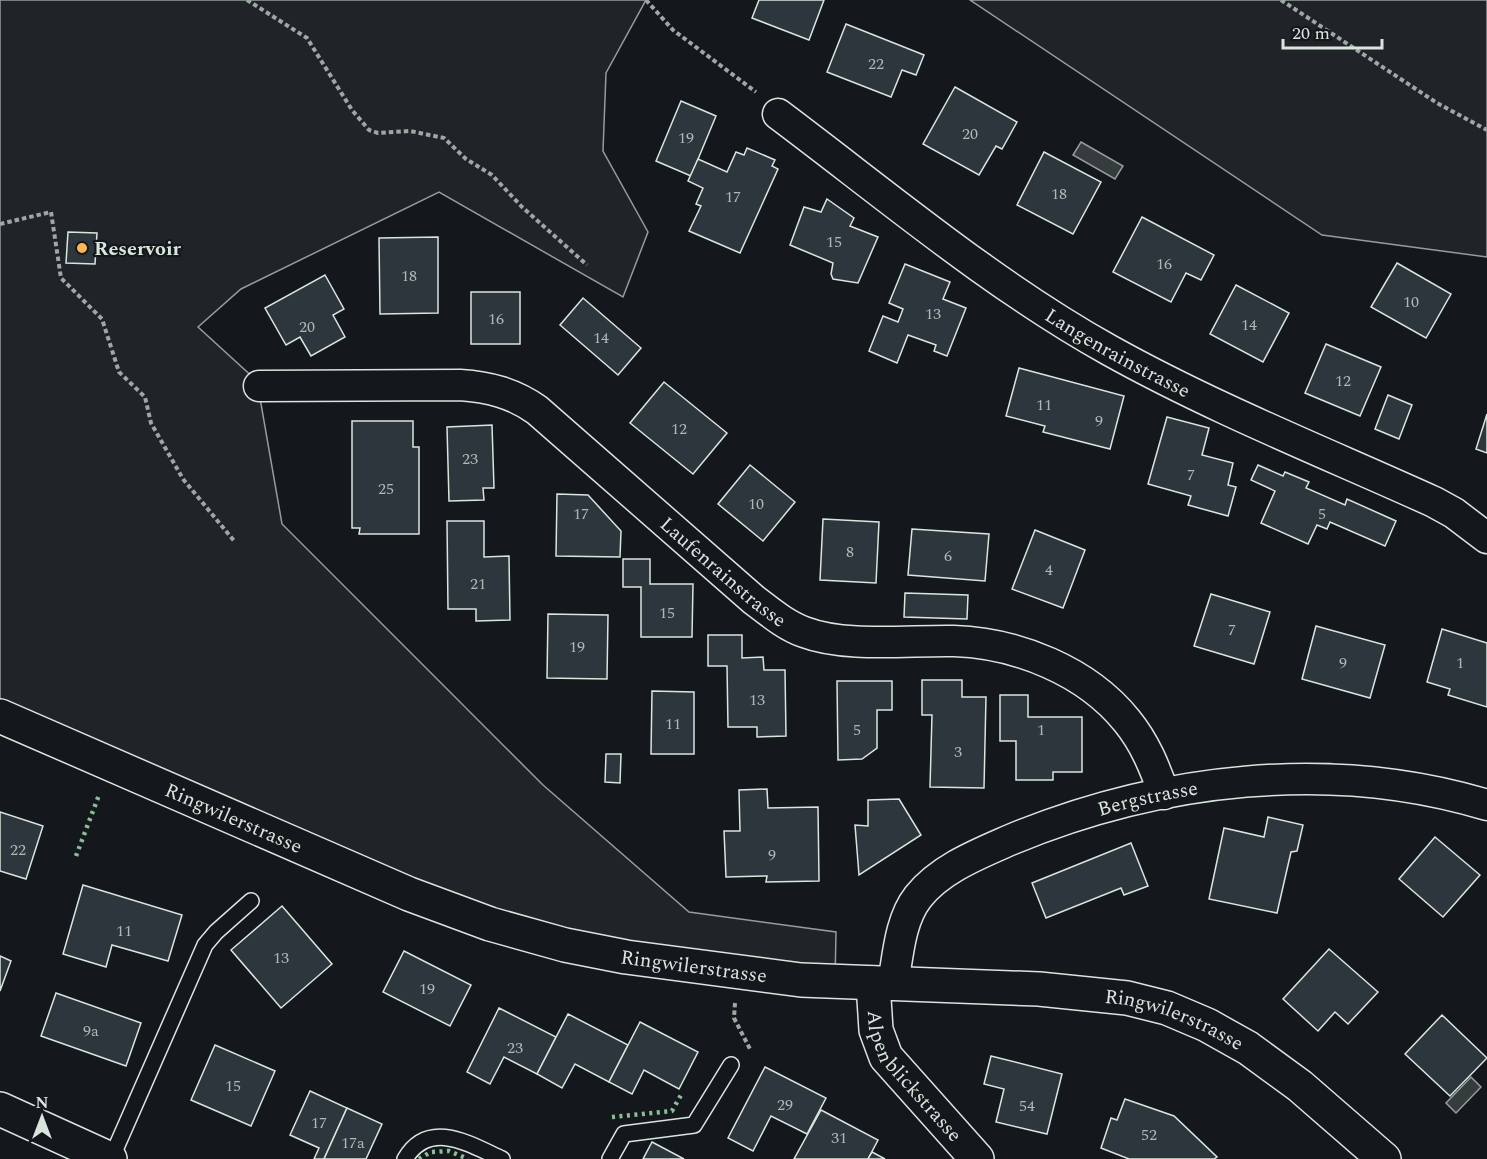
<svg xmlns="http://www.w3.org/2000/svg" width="1487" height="1159" font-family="Spectral,serif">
<rect width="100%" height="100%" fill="#14181c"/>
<g fill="#202428" stroke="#939e99" stroke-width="1.5">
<polygon points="0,0 646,0 606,73 603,151 648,232 623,297 439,192 241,289 198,327 257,381 282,524 543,785 689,912 836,932 835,982 595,952 0,716"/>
<polygon points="970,0 1487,0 1487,257 1322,235"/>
</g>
<g fill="#363b3e" stroke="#939e99" stroke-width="1.5">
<polygon points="1081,142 1123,166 1115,179 1073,155"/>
<polygon points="1471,1077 1481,1087 1456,1113 1446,1103"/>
</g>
<g fill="#2c363c" stroke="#d8e6dc" stroke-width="1.5">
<polygon points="759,0 824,0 809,40 752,18"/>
<polygon points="846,24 924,55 916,75 902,70 891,97 827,72"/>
<polygon points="955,87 1017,122 1002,149 996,146 979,175 923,144"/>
<polygon points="681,101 716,116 691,176 656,161"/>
<polygon points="747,148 775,160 772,166 778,169 740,253 689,231 701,206 696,204 703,188 688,181 698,159 727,172 736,152 744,155"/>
<polygon points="1044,152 1101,182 1073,234 1017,205"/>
<polygon points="827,199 854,218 850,226 878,237 858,283 833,279 831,274 833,263 790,245 804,207 821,212"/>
<polygon points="1142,217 1214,255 1201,280 1186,273 1171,302 1113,272"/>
<polygon points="68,232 97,233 95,264 66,263"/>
<polygon points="438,237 438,313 380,314 379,238"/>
<polygon points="1397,263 1451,294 1426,338 1371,307"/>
<polygon points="905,264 950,282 943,299 966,308 947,356 934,351 936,345 908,335 897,363 869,351 883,316 898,322 903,309 889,303"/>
<polygon points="325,275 344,309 333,315 345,337 311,356 300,337 286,345 265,308"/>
<polygon points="1236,285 1289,313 1263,362 1210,334"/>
<rect x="471" y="292" width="49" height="52"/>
<polygon points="583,298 641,348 618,375 560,325"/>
<polygon points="1326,344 1381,367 1360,416 1305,393"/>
<polygon points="1019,368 1124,396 1110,449 1043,432 1045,426 1006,416"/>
<polygon points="664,382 727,433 693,474 630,423"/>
<polygon points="1388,395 1412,405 1399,439 1375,429"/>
<polygon points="1487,414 1487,453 1476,449"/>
<polygon points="1167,417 1209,428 1202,455 1233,463 1228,485 1236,487 1228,516 1188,505 1191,496 1148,484"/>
<polygon points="352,421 413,421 413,447 419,447 419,534 359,534 360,528 352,528"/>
<polygon points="492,425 494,488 483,488 484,500 449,501 447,427"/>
<polygon points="750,465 795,502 763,541 718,504"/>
<polygon points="1258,465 1283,476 1285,472 1309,482 1306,488 1345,505 1347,499 1396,521 1385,546 1330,522 1327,529 1317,525 1308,544 1261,523 1275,491 1251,480"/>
<polygon points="557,494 588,495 621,531 620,557 556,556"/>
<polygon points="823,519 879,522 876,583 820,580"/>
<polygon points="447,521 484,521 484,557 509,556 510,620 476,621 476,609 448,609"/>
<polygon points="912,529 989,534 985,581 908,575"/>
<polygon points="1035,530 1085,550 1063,608 1012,589"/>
<polygon points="623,559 650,559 650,584 693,584 692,637 641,637 641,587 623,587"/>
<polygon points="905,593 968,595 967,619 904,617"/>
<polygon points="1211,594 1270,612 1254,664 1194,646"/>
<polygon points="548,614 608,615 607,679 547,678"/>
<polygon points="1316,626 1385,645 1370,698 1302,679"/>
<polygon points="1442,629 1487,643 1487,707 1448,695 1450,689 1427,682"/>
<polygon points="708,635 742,635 742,658 763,657 764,670 785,670 786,736 757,737 757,727 728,727 727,666 708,666"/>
<polygon points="922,680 962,680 962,697 986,697 984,788 930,787 932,715 922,715"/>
<polygon points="837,681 892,681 892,710 877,710 877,748 862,759 838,760"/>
<polygon points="652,691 694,692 694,754 651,754"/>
<polygon points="1000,695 1028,695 1028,717 1082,717 1082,772 1053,772 1053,780 1016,780 1016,741 1000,741"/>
<polygon points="606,754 621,754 620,783 605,782"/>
<polygon points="767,789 768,808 818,807 819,881 766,882 767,876 726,877 724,831 740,831 739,790"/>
<polygon points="899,799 921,835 859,875 855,825 868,826 868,800"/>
<polygon points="0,812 43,826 26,879 0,871"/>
<polygon points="1268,817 1303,825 1297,851 1291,852 1277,913 1209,899 1224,828 1264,837"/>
<polygon points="1435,837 1480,875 1443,917 1399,879"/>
<polygon points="1131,843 1148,886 1124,895 1121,888 1046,918 1032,883"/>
<polygon points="83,885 182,915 168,961 112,945 106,967 63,954"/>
<polygon points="282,906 332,964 281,1008 231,950"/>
<polygon points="1329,949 1378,992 1348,1024 1335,1012 1318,1031 1283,999"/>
<polygon points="404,951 471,985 450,1026 383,992"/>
<polygon points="0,956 11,961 0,991"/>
<polygon points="56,993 141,1023 126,1066 41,1036"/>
<polygon points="499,1008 556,1037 537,1074 504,1057 490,1084 467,1072"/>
<polygon points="568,1014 628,1045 609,1082 575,1064 562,1088 537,1074"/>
<polygon points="1442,1015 1487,1058 1450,1096 1405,1054"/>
<polygon points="640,1022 698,1052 679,1089 644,1070 632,1094 609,1082"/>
<polygon points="215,1045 275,1071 251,1126 191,1100"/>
<polygon points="991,1056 1062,1074 1047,1134 996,1122 1004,1089 984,1084"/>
<polygon points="765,1067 826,1098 807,1134 771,1116 753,1151 728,1138"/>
<polygon points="310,1091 347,1108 324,1159 314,1159 319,1148 290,1135"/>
<polygon points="1125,1099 1174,1116 1217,1157 1214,1159 1129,1159 1101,1148 1111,1118 1117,1120"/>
<polygon points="347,1108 382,1124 366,1159 324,1159"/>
<polygon points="821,1110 878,1140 868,1159 794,1159"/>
<polygon points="652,1142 684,1159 643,1159"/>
<polygon points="872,1152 885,1159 868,1159"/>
</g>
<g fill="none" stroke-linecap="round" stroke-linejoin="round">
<g stroke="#d8e6dc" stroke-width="18">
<g id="lane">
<polyline points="111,1159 205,945 216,932 251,901"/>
<path d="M405,1159C429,1118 471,1145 502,1159"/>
<polyline points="610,1159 624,1134 694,1125 731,1065"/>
</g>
</g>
<g stroke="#d8e6dc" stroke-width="33">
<g id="street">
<path id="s1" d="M778,114C886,195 991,284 1109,350C1213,408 1326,453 1434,502L1454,513L1487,538"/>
<path id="s2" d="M259,386L460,385C489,387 513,393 537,410L754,600C770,612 785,625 804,632C846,648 908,640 954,641C1017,643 1087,671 1127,721C1145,743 1155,768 1164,794"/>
<path id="s3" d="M893,984C898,955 900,920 918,897C940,869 978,854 1010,840C1159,778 1331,758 1487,805"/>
</g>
</g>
<g stroke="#d8e6dc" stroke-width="36">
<g id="secondary">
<path id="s4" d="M0,716L409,894L490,924L565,945L626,957L801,980L1039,989L1127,998L1167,1008L1207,1025L1248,1048L1300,1086L1384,1159"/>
<path id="s5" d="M873,983L876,1030L886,1057L977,1159"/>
<polyline points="0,1109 110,1159"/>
</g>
</g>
<g stroke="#9da8a2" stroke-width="4" stroke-dasharray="4.5 3" stroke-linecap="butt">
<polyline points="247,0 307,38 352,110 369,130 378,133 410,131 444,138 466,159 492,175 522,207 587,265"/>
<polyline points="646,0 673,30 756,92"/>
<polyline points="1281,0 1437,103 1487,130"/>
<polyline points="0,224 51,212 61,278 102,319 119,372 145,397 151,423 183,479 235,542"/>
<polyline points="735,1003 734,1018 750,1049"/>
</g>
<use href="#lane" stroke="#14181c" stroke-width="15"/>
<use href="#street" stroke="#14181c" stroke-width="30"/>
<use href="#secondary" stroke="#14181c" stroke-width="33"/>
<g stroke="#8ac095" stroke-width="4.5" stroke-dasharray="3 4.5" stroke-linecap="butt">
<polyline points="76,856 99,795"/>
<polyline points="612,1117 672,1111 681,1095"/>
<polyline points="432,1152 449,1151 468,1159"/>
<polyline points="419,1159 429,1153"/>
</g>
</g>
<circle fill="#ffb74d" stroke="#14181c" stroke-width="2" cx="82" cy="248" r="6"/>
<g text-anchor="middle" stroke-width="4.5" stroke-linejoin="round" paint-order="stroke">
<g font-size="16" fill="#adbab4">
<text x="876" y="69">22</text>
<text x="970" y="139">20</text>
<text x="686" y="143">19</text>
<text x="1059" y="199">18</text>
<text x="733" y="202">17</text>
<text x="834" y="247">15</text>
<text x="1164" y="269">16</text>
<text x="409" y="281">18</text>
<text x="1411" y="307">10</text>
<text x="933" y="319">13</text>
<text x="496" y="324">16</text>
<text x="1249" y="330">14</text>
<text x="307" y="332">20</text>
<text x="601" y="343">14</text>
<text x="1343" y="386">12</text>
<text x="1044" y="410">11</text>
<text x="1099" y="426">9</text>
<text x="679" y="434">12</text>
<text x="470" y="464">23</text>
<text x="1191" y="480">7</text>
<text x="386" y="494">25</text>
<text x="756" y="509">10</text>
<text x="581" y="519">17</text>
<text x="1322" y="519">5</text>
<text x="850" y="557">8</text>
<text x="948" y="561">6</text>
<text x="1049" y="575">4</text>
<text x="478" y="589">21</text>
<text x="667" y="618">15</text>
<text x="1232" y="635">7</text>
<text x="577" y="652">19</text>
<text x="1343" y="668">9</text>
<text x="1460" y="668">1</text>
<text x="757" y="705">13</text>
<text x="673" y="729">11</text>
<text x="857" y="735">5</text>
<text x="1041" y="735">1</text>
<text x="958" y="757">3</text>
<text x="18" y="855">22</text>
<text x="772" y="860">9</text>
<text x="124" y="936">11</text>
<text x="281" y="963">13</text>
<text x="427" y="994">19</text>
<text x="91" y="1036">9a</text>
<text x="515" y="1053">23</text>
<text x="233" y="1091">15</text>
<text x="785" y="1110">29</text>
<text x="1027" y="1111">54</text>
<text x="319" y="1128">17</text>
<text x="1149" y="1140">52</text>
<text x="839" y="1143">31</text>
<text x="353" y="1148">17a</text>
</g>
<g font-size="20" font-weight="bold" fill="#d8e6dc" stroke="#14181c" text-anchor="start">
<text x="94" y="255">Reservoir</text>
</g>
<g font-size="20" fill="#d8e6dc" stroke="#14181c">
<text dy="7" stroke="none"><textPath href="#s1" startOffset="416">Langenrainstrasse</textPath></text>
<text dy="7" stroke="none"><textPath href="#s2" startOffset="530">Laufenrainstrasse</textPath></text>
<text dy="7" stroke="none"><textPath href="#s3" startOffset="345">Bergstrasse</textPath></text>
<text dy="7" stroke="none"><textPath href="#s4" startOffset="255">Ringwilerstrasse</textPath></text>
<text dy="7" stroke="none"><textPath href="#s4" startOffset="741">Ringwilerstrasse</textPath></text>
<text dy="7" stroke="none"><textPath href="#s4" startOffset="1227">Ringwilerstrasse</textPath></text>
<text dy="7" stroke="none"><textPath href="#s5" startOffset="106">Alpenblickstrasse</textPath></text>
</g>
</g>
<g transform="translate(42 1117)" stroke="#14181c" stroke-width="4.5" paint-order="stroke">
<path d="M0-4.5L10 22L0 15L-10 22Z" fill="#d8e6dc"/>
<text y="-9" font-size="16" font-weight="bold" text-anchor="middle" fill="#d8e6dc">N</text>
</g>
<path d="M1283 39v9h99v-9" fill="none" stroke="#d8e6dc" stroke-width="3"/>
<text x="1292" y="39" font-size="18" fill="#d8e6dc" stroke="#14181c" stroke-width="4.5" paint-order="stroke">20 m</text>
</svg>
